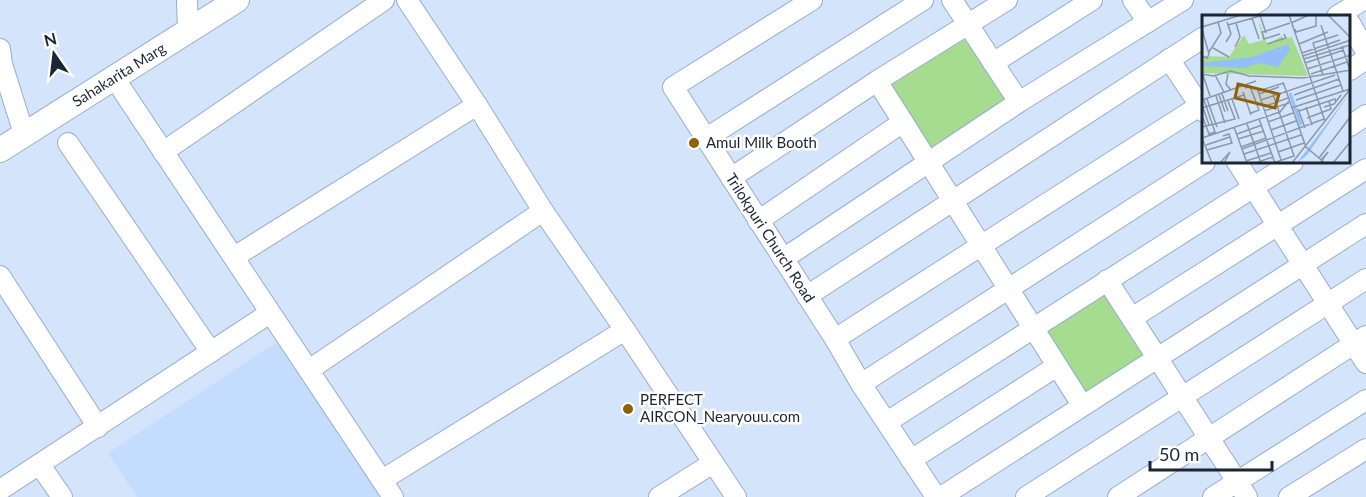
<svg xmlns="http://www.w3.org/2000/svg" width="1366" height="497" font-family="Lato,sans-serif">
<rect width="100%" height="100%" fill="#d4e4fa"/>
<polygon fill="#c4dcfe" points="277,342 381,497 137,497 108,453"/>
<g fill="#a6dc8f">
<polygon points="968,32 1015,103 933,154 888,83"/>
<polygon points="1118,278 1165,349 1083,401 1038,329"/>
</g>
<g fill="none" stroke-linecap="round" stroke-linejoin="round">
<g stroke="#95aed0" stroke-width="22">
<g id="minor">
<polyline points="187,0 188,32"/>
<polyline points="407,0 477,105 543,211 625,330 736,497"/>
<polyline points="812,0 673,87 835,339 861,384 936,497"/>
<polyline points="952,0 1019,102"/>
<polyline points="1133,0 1148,22"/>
<polyline points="1235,16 1261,0"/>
<polyline points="1337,16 1363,0"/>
<polyline points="1350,23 1366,52"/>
<polyline points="0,49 2,64 24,134"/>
<polyline points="1169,59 1204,112"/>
<polyline points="993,63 1092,0"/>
<polyline points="1350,70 1366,59"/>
<polyline points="115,79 393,497"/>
<polyline points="877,81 1082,405"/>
<polyline points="1350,126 1366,115"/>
<polyline points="705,139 923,0"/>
<polyline points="68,143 211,352"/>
<polyline points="163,152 384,0"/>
<polyline points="1237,162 1366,363"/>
<polyline points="731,178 877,81 1007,0"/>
<polyline points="758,221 903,122"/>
<polyline points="234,257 477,105"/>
<polyline points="783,259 1019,102 1183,0"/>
<polyline points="0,276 98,427"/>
<polyline points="1107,280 1247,497"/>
<polyline points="807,296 1204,37"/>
<polyline points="1132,318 1366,169"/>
<polyline points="835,339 1204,103"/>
<polyline points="309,370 543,211"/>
<polyline points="861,384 1205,162"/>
<polyline points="887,422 1293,162"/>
<polyline points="911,460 1057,366"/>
<polyline points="40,465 62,497"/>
<polyline points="382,480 625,330"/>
<polyline points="0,490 270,313"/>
<polyline points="659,497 713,463"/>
<polyline points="941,497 1366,224"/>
<polyline points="1026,497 1366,279"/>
<polyline points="1118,497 1366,336"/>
<polyline points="1213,497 1366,400"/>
<polyline points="1289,497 1366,449"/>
</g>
</g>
<g stroke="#95aed0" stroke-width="26">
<polyline id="tertiary" points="0,150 237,0"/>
</g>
<use href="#minor" stroke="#fff" stroke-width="20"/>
<use href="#tertiary" stroke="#fff" stroke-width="24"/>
</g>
<g fill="#8e6209" stroke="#fff" stroke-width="2">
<circle cx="694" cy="143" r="6"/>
<circle cx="628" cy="409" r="6"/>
</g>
<g text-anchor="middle" stroke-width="5" stroke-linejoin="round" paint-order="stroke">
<g font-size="15" fill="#1c2533" stroke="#fff">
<text transform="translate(119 75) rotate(-32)" y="5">Sahakarita Marg</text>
<text transform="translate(770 238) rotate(57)" y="5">Trilokpuri Church Road</text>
</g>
<g font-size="15" fill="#1c2533" stroke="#fff" text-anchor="start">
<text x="706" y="148">Amul Milk Booth</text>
<text x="640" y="405">PERFECT<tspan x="640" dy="17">AIRCON_Nearyouu.com</tspan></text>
</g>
</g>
<g transform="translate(1202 15)">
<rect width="148" height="148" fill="#d4e4fa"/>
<path d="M56,4L65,29L80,21L82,24L90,22L106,61L0,58V41L27,42L42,20L47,29L61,25Z" fill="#a6dc8f"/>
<path d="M86,29L88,35L76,52L58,48L41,53L0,51V48L50,42ZM148,78L105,140L95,148Z" fill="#93befa"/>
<path fill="none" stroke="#93befa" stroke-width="3" d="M88,78L99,110"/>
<path fill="none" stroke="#8a98aa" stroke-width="1.5" d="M58,0L64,18M87,0L123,106M126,0L149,23M50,3L57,24M89,8L107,0M26,10L58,1M119,10L141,76M0,12L39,0M0,14L7,39L5,43L0,41M93,14L94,17L114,11V0M64,16L60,17L62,24L78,19M64,16L88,8M24,27L29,19L25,7M65,29L84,23L82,19M97,29L126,17M140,31L148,55M33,32L38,22L34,8M11,33L27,42M7,37L19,18L16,7M100,38L138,25M101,41L149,25M102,44L148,30M103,48L142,35M105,54L149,40M0,59L11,61L29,56L47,61L101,63L149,55M26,59L24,69L29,75M109,59L145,47M1,60L8,81M13,60L22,77M121,60L111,28L136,20M81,67L104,132L123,148M43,73L48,71L57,95L49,98M41,77L49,100M20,79L26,96M57,79L77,72M71,79L92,141L71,148M17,80L23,97M92,80L137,64M14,81L23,108M5,84L15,112M30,84L37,104M0,85L54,66M59,85L133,60M94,85L139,70M0,90L7,110M61,92L86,83M104,92L110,110M122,92L132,89L139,80M0,93L42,80M89,93L148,74M96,94L103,113M62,96L87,88M97,96L133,84L134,87M1,103L7,119L13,117L2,85M105,103L129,94L127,86M57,104L73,148M66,107L91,98M45,109L59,148M0,112L33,104L26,86M32,112L45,148M69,115L94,106M35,119L60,110M36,124L62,116M4,130L28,122M39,132L64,123M40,134L122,104M5,135L30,128L27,119L21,121M76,137L102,128M42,139L99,120M117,143L149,101M79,145L56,76L82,68M44,146L69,138M10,148L0,123L78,97L87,86M18,148L28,137L22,148M53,148L71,142M90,148L149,73M118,148L126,137L119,145M131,148L149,126"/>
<path fill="#8e6209" fill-opacity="0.15" stroke="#8e6209" stroke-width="3" d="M36,69L77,79L73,93L33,83Z"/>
<rect width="148" height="148" fill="none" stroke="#1c2533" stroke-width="3"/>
</g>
<g transform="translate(54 54) rotate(346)" stroke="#ffffff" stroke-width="4.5" paint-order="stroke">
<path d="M0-4.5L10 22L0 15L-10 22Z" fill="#1c2533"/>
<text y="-9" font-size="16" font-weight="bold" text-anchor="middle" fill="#1c2533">N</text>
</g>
<path d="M1150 461v9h122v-9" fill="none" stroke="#1c2533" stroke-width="3"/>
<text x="1159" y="461" font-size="18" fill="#1c2533" stroke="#ffffff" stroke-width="4.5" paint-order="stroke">50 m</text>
</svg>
